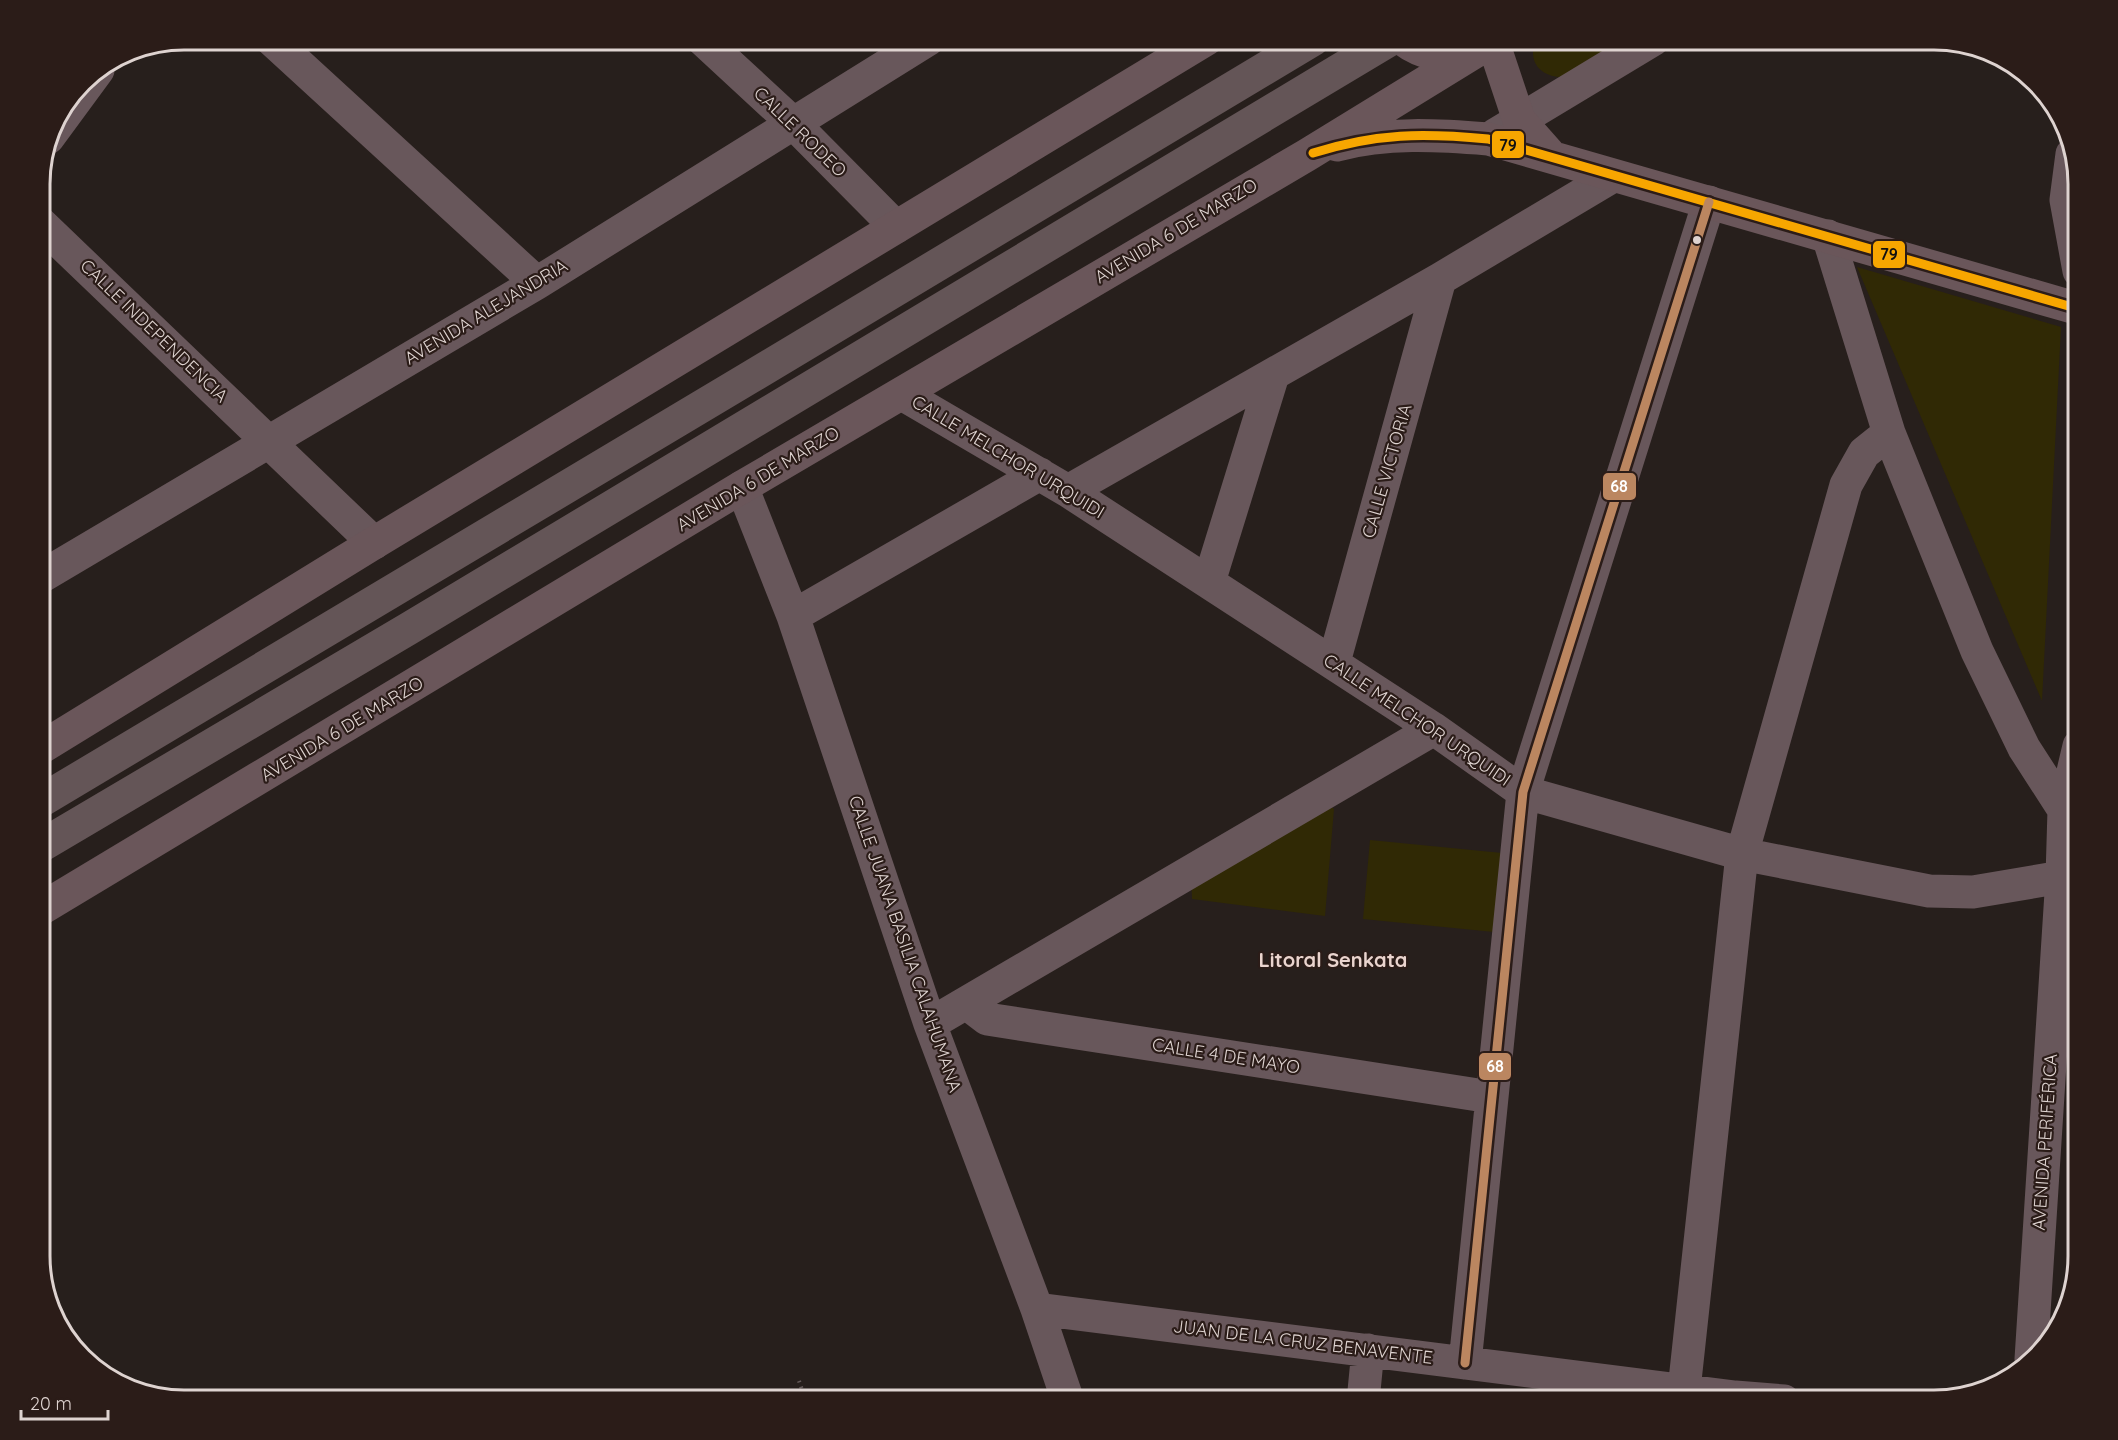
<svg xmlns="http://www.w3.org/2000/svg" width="2118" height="1440" font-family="Quicksand,sans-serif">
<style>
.green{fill:#302905}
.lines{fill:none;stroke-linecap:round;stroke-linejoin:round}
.path{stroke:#645959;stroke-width:4;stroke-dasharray:1.5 4.5;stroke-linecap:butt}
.minor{stroke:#68575b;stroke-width:33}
.major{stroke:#6a565a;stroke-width:33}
.highway{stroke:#645557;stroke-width:33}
.bus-1-casing{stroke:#2b1c18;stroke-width:14}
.bus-2-casing{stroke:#2b1c18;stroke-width:14}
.bus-1{stroke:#f7a600;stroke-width:9}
.bus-2{stroke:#bb8660;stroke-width:9}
.bus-dot{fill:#ded3d0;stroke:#2b1c18;stroke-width:2}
.labels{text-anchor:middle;stroke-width:4.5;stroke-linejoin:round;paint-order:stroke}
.street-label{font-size:18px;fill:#ded3d0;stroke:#2b1c18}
.neighbourhood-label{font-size:20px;font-weight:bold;fill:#ead4ce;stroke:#2b1c18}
.rim{fill:none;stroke:#ded3d0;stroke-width:3}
.line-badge{stroke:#2b1c18;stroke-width:2}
.badge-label{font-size:16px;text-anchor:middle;font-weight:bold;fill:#fff}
.pale-badge-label{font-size:16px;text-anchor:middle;font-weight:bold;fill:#111}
</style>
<rect width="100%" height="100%" fill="#271f1c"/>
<path class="green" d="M1537,39H1627L1560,77C1539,76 1526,59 1537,39Z
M1857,267L2061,327L2042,701Z
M1321,797L1334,809L1325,916L1192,899L1191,873Z
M1370,840L1502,853L1494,932L1363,919Z"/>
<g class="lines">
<path class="path" d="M799,1381L806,1401"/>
<path class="minor" d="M271,39L537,283
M702,39L793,123L896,227
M1495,135L1654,39
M48,138L98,70
M2072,154L2066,200L2079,271
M39,222L374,543
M1828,236L1889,433L1977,651L2024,748L2064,810
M902,394L1068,491L1434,729L1523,792L1742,854L1929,891L1973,892L2079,874
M742,487L793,616L930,1024L1037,1309L1068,1401
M1068,491L1440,279L1613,176
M39,578L537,283L929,39
M1209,582L1273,375
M793,616L1040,474
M1334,662L1440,279
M966,1003L987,1019L1491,1097
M930,1024L1434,729
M1037,1309L1735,1397L1784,1401
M2031,1359L2062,877L2064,810L2079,746
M1465,1363L1523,792L1709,202
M1684,1390L1742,854L1846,485L1864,453L1889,433
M1363,1401L1368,1350"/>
<path class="major" d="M1402,39C1423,55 1448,60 1473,52
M1499,39L1493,42L1519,120L1550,155
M1337,145C1387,132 1437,135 1488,139L2079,309
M39,749L374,543L1207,39
M39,910L742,487L1307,155L1478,50"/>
<path class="highway" d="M39,802C465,550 889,293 1314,39
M39,847L408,629L1391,39"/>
<defs>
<path id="bus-1" d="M1313,153C1377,133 1423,133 1488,139L2079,309"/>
<path id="bus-2" d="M1465,1363L1523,792L1709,202"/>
</defs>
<use href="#bus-1" class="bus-1-casing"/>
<use href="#bus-2" class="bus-2-casing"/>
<use href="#bus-1" class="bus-1"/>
<use href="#bus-2" class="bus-2"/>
</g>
<circle class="bus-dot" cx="1697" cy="240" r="5"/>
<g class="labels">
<g class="street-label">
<text transform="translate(800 132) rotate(44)" y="6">CALLE RODEO</text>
<text transform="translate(1176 231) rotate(-31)" y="6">AVENIDA 6 DE MARZO</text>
<text transform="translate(486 312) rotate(-31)" y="6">AVENIDA ALEJANDRIA</text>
<text transform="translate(154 331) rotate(44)" y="6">CALLE INDEPENDENCIA</text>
<text transform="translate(1008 457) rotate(31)" y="6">CALLE MELCHOR URQUIDI</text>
<text transform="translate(1387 471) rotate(-74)" y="6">CALLE VICTORIA</text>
<text transform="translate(758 479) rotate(-31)" y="6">AVENIDA 6 DE MARZO</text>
<text transform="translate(1417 720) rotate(34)" y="6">CALLE MELCHOR URQUIDI</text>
<text transform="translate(342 729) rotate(-31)" y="6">AVENIDA 6 DE MARZO</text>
<text transform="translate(905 944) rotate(71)" y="6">CALLE JUANA BASILIA CALAHUMANA</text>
<text transform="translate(1226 1056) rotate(9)" y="6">CALLE 4 DE MAYO</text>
<text transform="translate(2045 1142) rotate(-86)" y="6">AVENIDA PERIFÉRICA</text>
<text transform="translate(1303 1342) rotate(7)" y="6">JUAN DE LA CRUZ BENAVENTE</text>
</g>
<g class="neighbourhood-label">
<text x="1333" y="967">Litoral Senkata</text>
</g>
</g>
<path d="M0 0H2118V1440H0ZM184 50H1934A134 134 0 0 1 2068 184V1256A134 134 0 0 1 1934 1390H184A134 134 0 0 1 50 1256V184A134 134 0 0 1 184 50Z" fill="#2b1c18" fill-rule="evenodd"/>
<path class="rim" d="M184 50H1934A134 134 0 0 1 2068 184V1256A134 134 0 0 1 1934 1390H184A134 134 0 0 1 50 1256V184A134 134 0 0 1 184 50Z"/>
<g class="line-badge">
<rect x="1491" y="130" width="34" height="29" rx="6" fill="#f7a600"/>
<rect x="1872" y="240" width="34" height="29" rx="6" fill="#f7a600"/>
<rect x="1602" y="472" width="35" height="29" rx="6" fill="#bb8660"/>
<rect x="1478" y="1052" width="34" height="29" rx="6" fill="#bb8660"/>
</g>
<g class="badge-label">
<text x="1619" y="492">68</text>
<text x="1495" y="1072">68</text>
</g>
<g class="pale-badge-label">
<text x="1508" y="151">79</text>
<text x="1889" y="260">79</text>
</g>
<path d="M21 1410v9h87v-9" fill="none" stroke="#ded3d0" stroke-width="3"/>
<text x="30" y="1410" font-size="18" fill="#ded3d0" stroke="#2b1c18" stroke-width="4.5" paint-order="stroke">20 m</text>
</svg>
